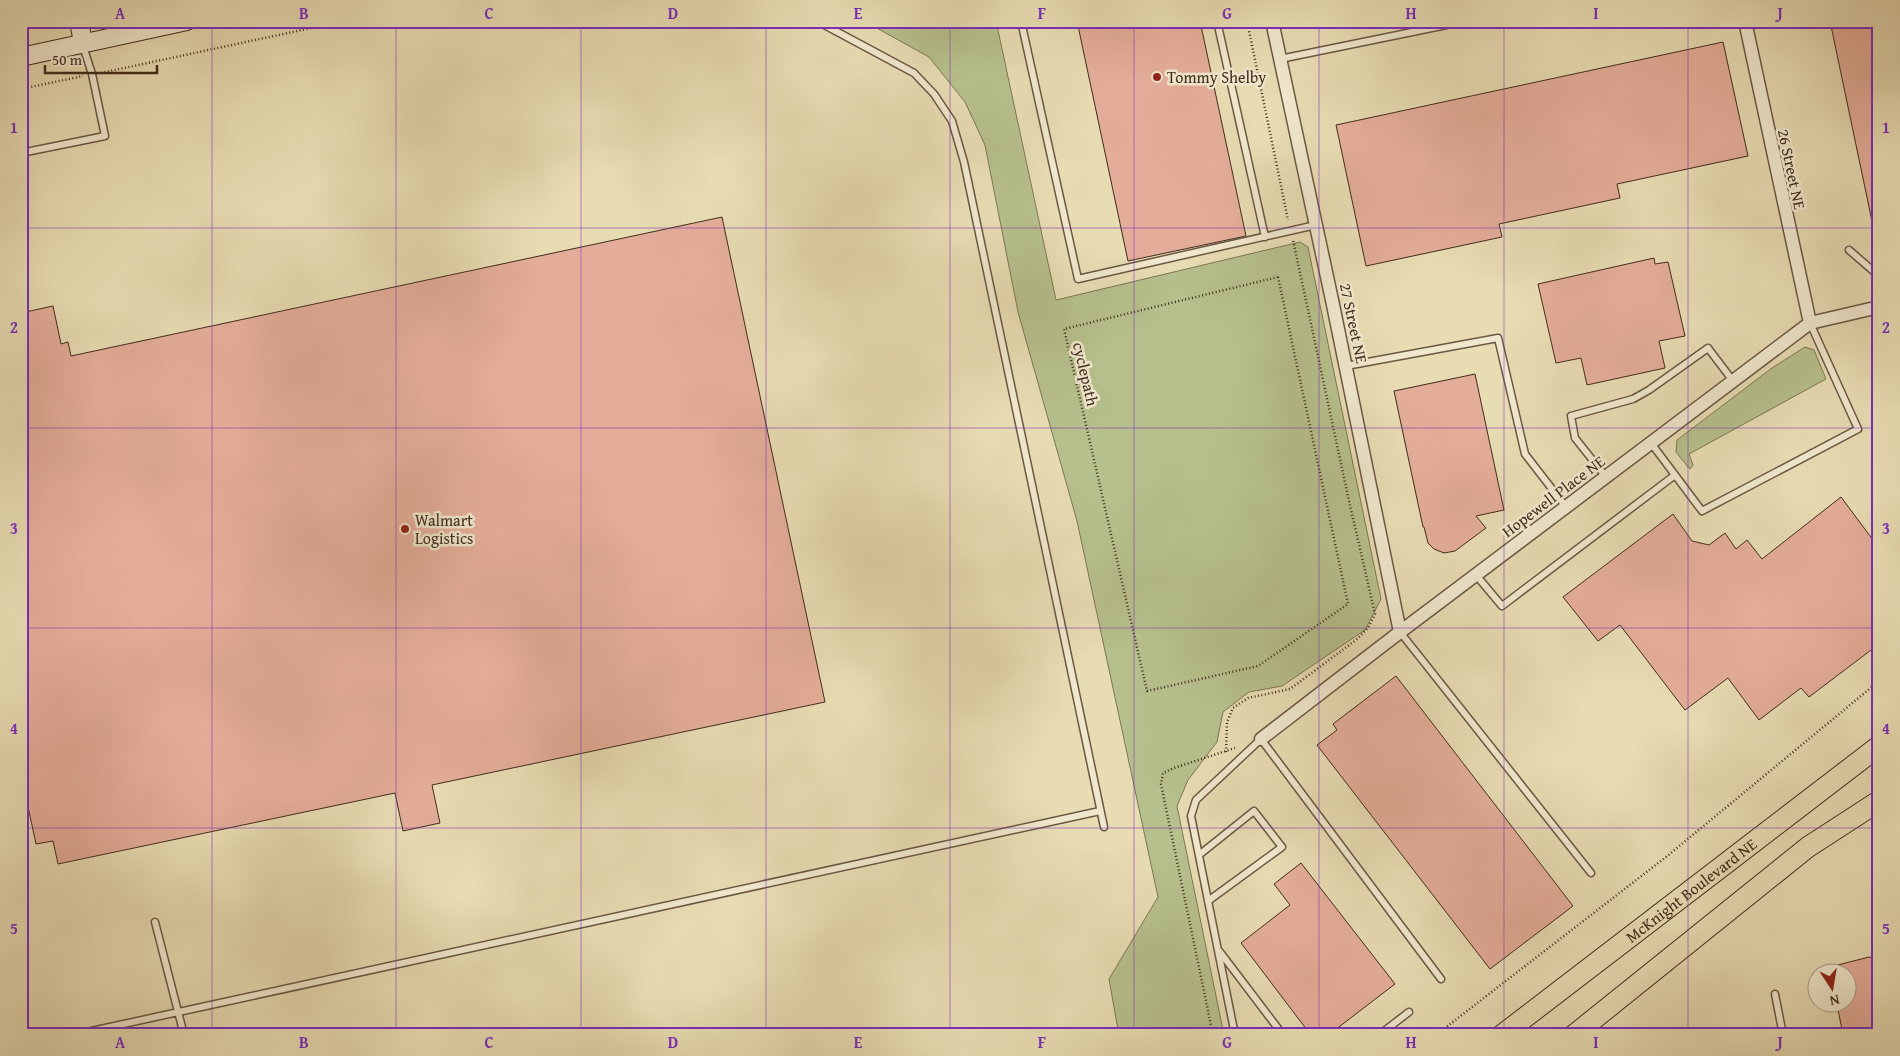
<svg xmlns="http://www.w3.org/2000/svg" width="1900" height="1056" font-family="'Gentium Book Plus',serif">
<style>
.green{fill:#b6c08c;stroke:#7c7655}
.building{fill:#e4ad99;stroke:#412b1e}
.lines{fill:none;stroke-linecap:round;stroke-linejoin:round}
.lane-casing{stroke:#6b5743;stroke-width:9}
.street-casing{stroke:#6b5743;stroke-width:15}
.secondary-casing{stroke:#412b1e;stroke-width:20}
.primary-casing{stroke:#412b1e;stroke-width:22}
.path{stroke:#412b1e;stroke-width:2.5;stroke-dasharray:1 2.5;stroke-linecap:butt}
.lane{stroke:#f0e8ce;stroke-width:6}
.street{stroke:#f0e8ce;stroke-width:12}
.secondary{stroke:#f0e8ce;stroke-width:18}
.primary{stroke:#e8dcb3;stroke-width:20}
.grid{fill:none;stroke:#7b2cbf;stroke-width:1;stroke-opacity:0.55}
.poi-dot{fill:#8f2418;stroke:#f0e8ce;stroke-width:2}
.labels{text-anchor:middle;stroke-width:5;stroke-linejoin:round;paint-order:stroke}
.poi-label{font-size:16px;fill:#412b1e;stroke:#f0e8ce;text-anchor:start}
.street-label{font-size:16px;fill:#412b1e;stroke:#f0e8ce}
.neatline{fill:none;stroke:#7b2cbf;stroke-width:2}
.grid-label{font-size:16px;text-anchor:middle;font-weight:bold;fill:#7b2cbf}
</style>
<rect width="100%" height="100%" fill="#e8dcb3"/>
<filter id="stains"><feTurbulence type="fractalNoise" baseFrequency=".004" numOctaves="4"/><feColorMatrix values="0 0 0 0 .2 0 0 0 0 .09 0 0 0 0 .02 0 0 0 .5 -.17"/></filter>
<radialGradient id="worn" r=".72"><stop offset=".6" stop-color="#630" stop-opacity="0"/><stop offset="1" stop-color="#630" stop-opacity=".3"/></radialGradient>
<path class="green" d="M864,21H996L1056,300L1300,242L1308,247L1381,599L1365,630L1282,686L1249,692L1223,712L1217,742L1188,780L1177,806L1224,1035H1119L1109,979L1158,897L1077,521L1018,312L985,145L965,102L929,57Z
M1805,347L1814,350L1826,379L1689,454L1693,465L1690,469L1688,467L1676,452L1677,440L1772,368Z"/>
<path class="building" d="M1077,21H1200L1246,236L1128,261Z
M1830,21H1879V226H1873Z
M1723,42L1748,156L1617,184L1620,198L1499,224L1502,237L1366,266L1336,125Z
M722,217L825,702L432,785L440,823L403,831L395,793L58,864L53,841L36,844L21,774V313L53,306L61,344L68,342L71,356Z
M1654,258L1655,264L1668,262L1685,336L1659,341L1665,368L1587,385L1581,358L1556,363L1538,284Z
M1475,374L1504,510L1476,516L1486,528L1455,551L1444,553L1434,549L1428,543L1424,527H1423L1394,391Z
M1841,497L1879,548V644L1809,697L1801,688L1759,720L1728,678L1685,710L1620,625L1598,641L1563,597L1673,514L1692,541L1709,545L1725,533L1736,549L1747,540L1762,559Z
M1396,676L1573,906L1490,969L1317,745L1337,730L1333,724Z
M1301,863L1395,984L1331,1033L1307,1030L1241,943L1290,905L1274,884Z
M1869,957L1879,959V1035H1843L1837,1004H1848V974H1823L1822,969Z"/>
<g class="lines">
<defs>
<path id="lane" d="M817,21L914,73L934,94L952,121L964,162L1104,827
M1021,21L1078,279L1316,225
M1217,21L1265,237
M1280,59L1466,21
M21,153L105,136L92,74L83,46
M1849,250L1879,276
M1346,366L1498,338L1525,454L1566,507
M1651,443L1702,511L1858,429L1810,323
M1606,477L1575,438L1571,416L1633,399L1649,390L1708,348L1733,381
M1476,575L1502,606L1675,475
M1400,632L1591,873
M1199,855L1254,811L1282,847L1208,901
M155,922L184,1035
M1220,952L1283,1035
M1775,994L1783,1035
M73,1035L1100,811
M1235,1035L1191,816L1196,800L1261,739L1441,979
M1379,1035L1409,1012"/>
<path id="street" d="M1272,21L1332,300L1400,632
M1745,21L1810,323
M1261,739L1400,632L1810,323L1879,307"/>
<path id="secondary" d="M79,21L83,43
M21,57L187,21"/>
<g id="primary">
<path id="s1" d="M1502,1035L1879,746"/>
<path d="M1574,1035L1808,847L1879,801"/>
</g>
</defs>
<use href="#lane" class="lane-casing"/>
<use href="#street" class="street-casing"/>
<use href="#secondary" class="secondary-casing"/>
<use href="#primary" class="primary-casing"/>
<path class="path" d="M1247,21L1288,220
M101,73L344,21
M21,89L83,76
M1278,277L1348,604L1258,666L1147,691L1064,329Z
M1226,752L1227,722L1233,708L1248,698L1290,689L1356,640L1368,628L1375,614L1349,501L1293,240
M1213,1035L1161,784L1163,773L1174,768L1235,748
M1436,1035L1666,857L1879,681"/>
<use href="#lane" class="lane"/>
<use href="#street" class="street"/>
<use href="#secondary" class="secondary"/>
<use href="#primary" class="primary"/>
</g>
<path class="grid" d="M212,21V1035M396,21V1035M581,21V1035M766,21V1035M950,21V1035M1134,21V1035M1319,21V1035M1504,21V1035M1688,21V1035M21,228H1879M21,428H1879M21,628H1879M21,828H1879"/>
<g class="poi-dot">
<circle cx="1157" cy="77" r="5"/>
<circle cx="405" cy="529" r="5"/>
</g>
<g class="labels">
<g class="poi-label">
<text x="1167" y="83">Tommy Shelby</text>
<text x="415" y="526">Walmart<tspan x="415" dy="18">Logistics</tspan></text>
</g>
<g class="street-label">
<text transform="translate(1792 169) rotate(78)" y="6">26 Street NE</text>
<text transform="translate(1354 323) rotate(78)" y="6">27 Street NE</text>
<text transform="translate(1086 374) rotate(77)" y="6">cyclepath</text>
<text transform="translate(1553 496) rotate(-37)" y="6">Hopewell Place NE</text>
<text dy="6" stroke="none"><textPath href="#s1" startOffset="238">McKnight Boulevard NE</textPath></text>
</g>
</g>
<rect width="1900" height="1056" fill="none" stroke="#e8dcb3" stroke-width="55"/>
<g transform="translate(1832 988) rotate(168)"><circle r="24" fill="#f0e8ce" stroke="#aa9c88"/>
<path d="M0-4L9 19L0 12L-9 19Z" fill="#8f2418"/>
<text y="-8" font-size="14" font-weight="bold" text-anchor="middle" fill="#412b1e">N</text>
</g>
<path d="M45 65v8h112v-8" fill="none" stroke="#412b1e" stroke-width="2.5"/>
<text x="52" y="65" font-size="15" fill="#412b1e" stroke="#f0e8ce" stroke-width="4" paint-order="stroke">50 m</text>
<rect x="28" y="28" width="1844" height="1000" class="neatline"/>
<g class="grid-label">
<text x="120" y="19">A</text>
<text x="304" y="19">B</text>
<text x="489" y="19">C</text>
<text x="673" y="19">D</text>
<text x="858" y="19">E</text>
<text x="1042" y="19">F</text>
<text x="1227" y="19">G</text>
<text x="1411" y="19">H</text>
<text x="1596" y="19">I</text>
<text x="1780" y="19">J</text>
<text x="14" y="133">1</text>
<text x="1886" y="133">1</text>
<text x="14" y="333">2</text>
<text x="1886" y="333">2</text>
<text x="14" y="534">3</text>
<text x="1886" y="534">3</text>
<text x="14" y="734">4</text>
<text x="1886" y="734">4</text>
<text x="14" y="934">5</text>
<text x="1886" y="934">5</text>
<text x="120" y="1048">A</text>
<text x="304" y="1048">B</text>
<text x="489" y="1048">C</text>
<text x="673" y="1048">D</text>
<text x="858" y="1048">E</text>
<text x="1042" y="1048">F</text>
<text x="1227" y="1048">G</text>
<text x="1411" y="1048">H</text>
<text x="1596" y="1048">I</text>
<text x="1780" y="1048">J</text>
</g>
<rect width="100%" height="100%" filter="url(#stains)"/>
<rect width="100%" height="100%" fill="url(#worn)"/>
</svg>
